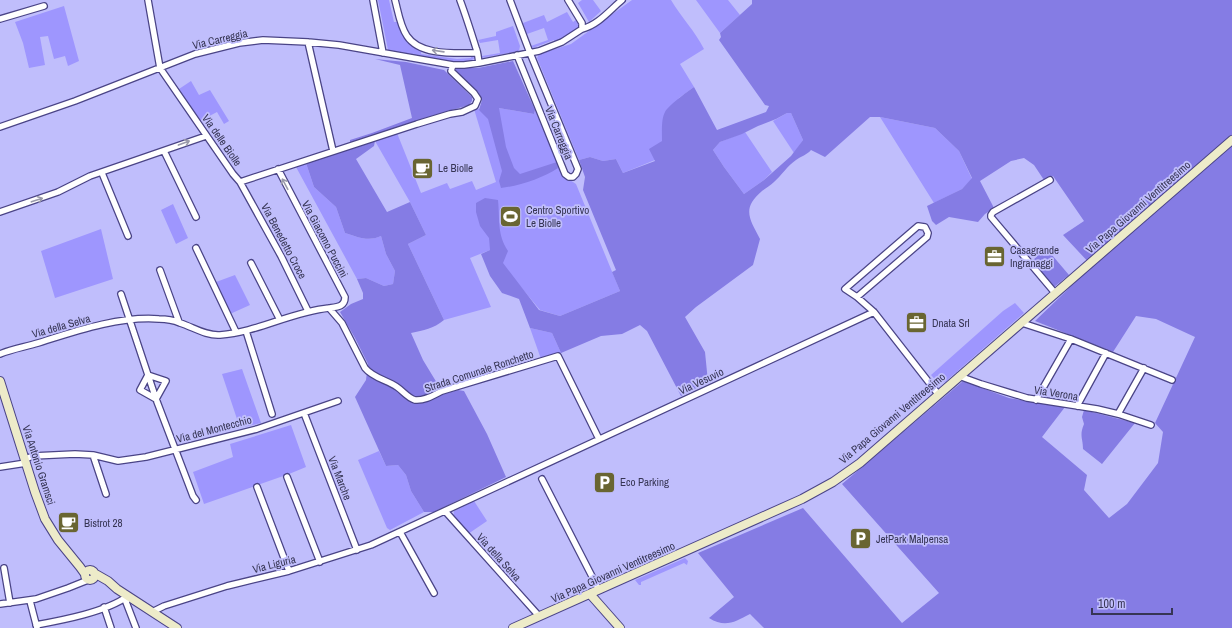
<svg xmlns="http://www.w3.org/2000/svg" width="1232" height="628" font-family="'Archivo Narrow',sans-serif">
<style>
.green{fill:#9e96fe}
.forest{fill:#857ce4;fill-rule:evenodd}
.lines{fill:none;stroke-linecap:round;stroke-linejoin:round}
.street-casing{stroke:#4a4486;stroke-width:8}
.secondary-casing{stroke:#4a4486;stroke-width:10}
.street{stroke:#fff;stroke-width:5.5}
.secondary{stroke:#edebc9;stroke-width:8}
.oneway{stroke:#9a9aaa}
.labels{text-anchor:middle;stroke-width:3.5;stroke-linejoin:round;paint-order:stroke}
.street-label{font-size:11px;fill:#363554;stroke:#c0befc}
.poi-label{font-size:11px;fill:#363554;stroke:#c0befc;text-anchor:start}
</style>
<rect width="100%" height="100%" fill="#c0befc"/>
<path class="green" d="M378,0H389L394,22H398C403,39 406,42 422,50L421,54L457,59L471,58V54H473L474,59C457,67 408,54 388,50Z
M582,0H593L601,11L589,22L578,3Z
M632,0H671C681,17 695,31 704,49L680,64L694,87L679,98L662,129V141L655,160L623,173L616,159L603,161L590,157L579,160L537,58L539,54L571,44Z
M696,0H728L740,15L720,33Z
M64,6L79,61L68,66L65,56L54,59L48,36L40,37L45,65L29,68L23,43L15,22Z
M567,12L573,22L576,20L579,25V29L555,42L554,40L533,48L531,46L548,40L544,28L527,34L523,23L544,15L547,22Z
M513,26L520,46L519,51L481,58L479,53H481L482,56L500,53L498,40L480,43L478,40L496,36V32Z
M191,81L199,95L210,90L229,121L224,124L217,112L200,121L179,89Z
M499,108L534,114L535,110L557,162C559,174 567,178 576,184L620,291L560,316L540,310L490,250L470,258L491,307L444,320L408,244L426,235L410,202L375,141L397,133L421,193L447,183L450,189L472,181L476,190L496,182L474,109Z
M787,113H791L803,140L794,153L773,121Z
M880,117L935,128L959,151L972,179L962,189L934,203Z
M745,132L772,172L764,180L744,194L724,167L713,150L720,142Z
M306,163L314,187L336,207L345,233C358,237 368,242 381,236L386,254L395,271L393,284L384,286L366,278L357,279L296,167Z
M173,204L188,238L176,244L161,210Z
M101,229L113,279L55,298L41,251Z
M235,275L250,305L230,314L216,282Z
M1015,303L1024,313L945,382L938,383L931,375L1003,311Z
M530,328L552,333L561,353L541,359Z
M242,369L261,423L240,428L222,374Z
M291,425L306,467L289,474L204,504L193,472L233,457L230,444Z
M379,451L386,466L398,465L406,475L411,491L424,512L390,530L387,528L358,460Z
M474,501L487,521L468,534C463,528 452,520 454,511Z
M685,558L688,561L687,565L684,563L641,582V585H639L635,580Z"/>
<path class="forest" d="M752,0H1232V628H764L750,614C735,622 725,628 709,618L734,597L698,553L803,508L902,623L939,593L842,484L963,381L1009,398L1065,407L1042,437L1087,475L1084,490L1109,518L1127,504L1158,463L1163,432L1155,423L1195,337L1156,319L1136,316L1113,352L1035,321L1092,266L1063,235L1084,221L1053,176L1044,180L1034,165L1024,158L1011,161L980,181L994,208L985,214L978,222L949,217L936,225L932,221L927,206L962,189L972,178L959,151L935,128L880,117H870L825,157L811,150C807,155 801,156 796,160C787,166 782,175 774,182C771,185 766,188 762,191C741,209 750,219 760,239L753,265L696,307L685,317L705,352L708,382L681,396L647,331L640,325L622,334L601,336L561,353L552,333L530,328L519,299L502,293L490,276L481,254L490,250L489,238L480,226L476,212V203L485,198L498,200C500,220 497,234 508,251L503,263L539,310L560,316L620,291L612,272L616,270L583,190L585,177L579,160L590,157L603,161L616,159L623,173L655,161L649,149L662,141C662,133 661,119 665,112C669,105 687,92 694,87L717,130L766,112L769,106L765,105L719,40L721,37L720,33L752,4ZM787,113H791L803,140L791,156L764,180L744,194L724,167L713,150L720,142L742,134L758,126L776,119Z
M375,59L406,62L444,70L472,97V101L469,105L425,118L372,137L350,143V140L372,133L412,118L400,65Z
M513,61L535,110L534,114L499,108L506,147L514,168L520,174L557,162L558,168C543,178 519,186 501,188L499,181L502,171L488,119L479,110L482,100L478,92L456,72V68H478Z
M375,141L374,146L356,159L387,212L410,202L426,235L408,244L444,320C433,329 424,330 411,333L423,360L440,388L447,393L458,390L464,391L487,434L506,477L434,512H424L411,491L406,475L398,465L386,466L355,397L366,380L368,364L355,338L340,312L351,304L363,299V293L357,279L366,278L384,286L393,284L395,271L386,254L381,236C368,242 358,237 345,233L336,207L314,187L306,163Z
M1046,248L1069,275L1054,287L1032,261Z
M1084,410L1135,423L1102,464L1083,449C1083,438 1079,436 1084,424L1082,417Z"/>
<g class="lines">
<defs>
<path id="street" d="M148,0L160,68L233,174L240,182L417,124L450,114L462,112L475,106L478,99L474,93L451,71L453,65
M373,0L383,53
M395,0C398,11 400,26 407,36C420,56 455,53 477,53
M460,0C466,16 471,32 476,48C478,52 478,58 479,63
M510,0L530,53L578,169L576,174L573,177H569L565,174L517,55
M0,19L44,6
M582,29C598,25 610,10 622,0
M308,42L333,151
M0,127L75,101L195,54L239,43L263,40L308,42L339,45L430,61L453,65H464L479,63L539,51L562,42L582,29V23L568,0
M164,151L196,217
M278,169L345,297C345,307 337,307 329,308
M102,173L128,236
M1050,180L993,212L991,215V217L1055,293
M240,182L281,256L308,311
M0,212L58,192L90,176L206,136
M196,248L236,332
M251,263L280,320
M160,270L179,322
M121,294L156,399L193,496L196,500
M857,297L927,237L928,233L925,227L918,226L845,289L857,297L874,312L938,394
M1022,323L1071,339L1172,380
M246,331L272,414
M0,354C12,349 25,347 38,343C76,331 119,316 159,319C166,319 173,320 180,323C193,327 206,336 220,335C258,332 291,312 329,308L342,323L365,368C373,378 387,380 397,387C403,391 408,398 415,400C425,401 434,395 442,391L558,356L599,439
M148,375L166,381L156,399L140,390Z
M959,376L981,384L1027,398L1097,409L1118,414L1151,425
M1036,400L1071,339
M1077,406L1106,353
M304,413L357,550
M1118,414L1144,368
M93,455L106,494
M25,459L33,456L75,454L93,455L118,461L146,457L257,429L338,401
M0,467L26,463
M287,477L320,562
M542,479L599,590
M257,487L289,571
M445,511L539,616
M400,532L434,593
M4,568L10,603
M128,596L126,602L136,628
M30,601L37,628
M0,604L36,599L68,588L88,580
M104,607L111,628
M152,612L164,606L227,586L289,571L371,545L874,312
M36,625C63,620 106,612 128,596"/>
<path id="secondary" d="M0,381L35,492L45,519L58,540L80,567L85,574
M85 575a5 5 0 1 1 10 0a5 5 0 1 1-10 0Z
M94,573L108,581L117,589L177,628
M590,594L620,628
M513,628L802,499L833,482L860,463L1232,140"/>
</defs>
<use href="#street" class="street-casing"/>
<use href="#secondary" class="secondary-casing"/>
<use href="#street" class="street"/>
<use href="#secondary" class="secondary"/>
</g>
<defs><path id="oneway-shaft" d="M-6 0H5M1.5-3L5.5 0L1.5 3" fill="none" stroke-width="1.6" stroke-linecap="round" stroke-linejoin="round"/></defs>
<g class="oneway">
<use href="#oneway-shaft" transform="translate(438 51) rotate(-172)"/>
<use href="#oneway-shaft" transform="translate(184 143) rotate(-20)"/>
<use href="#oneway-shaft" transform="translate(285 184) rotate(-118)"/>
<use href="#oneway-shaft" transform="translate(37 200) rotate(-18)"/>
</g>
<defs>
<symbol id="cafe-square" viewBox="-11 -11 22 22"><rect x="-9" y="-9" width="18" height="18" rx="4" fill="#696532" stroke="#c0befc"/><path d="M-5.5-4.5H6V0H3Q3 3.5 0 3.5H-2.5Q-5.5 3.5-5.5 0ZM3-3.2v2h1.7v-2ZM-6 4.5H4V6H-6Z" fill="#fff"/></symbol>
<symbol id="stadium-square" viewBox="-11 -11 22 22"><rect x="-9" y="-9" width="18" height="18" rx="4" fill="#696532" stroke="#c0befc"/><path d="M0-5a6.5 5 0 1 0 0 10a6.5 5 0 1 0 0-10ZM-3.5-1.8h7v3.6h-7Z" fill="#fff"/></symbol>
<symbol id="office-square" viewBox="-11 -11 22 22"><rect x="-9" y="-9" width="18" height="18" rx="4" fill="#696532" stroke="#c0befc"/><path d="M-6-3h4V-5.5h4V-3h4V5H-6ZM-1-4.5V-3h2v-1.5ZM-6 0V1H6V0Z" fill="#fff"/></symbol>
<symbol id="parking-square" viewBox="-11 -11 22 22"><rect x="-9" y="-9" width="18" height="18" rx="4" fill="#696532" stroke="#c0befc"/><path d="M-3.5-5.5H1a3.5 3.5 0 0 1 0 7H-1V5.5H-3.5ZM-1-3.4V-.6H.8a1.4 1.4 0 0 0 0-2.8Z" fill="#fff"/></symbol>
</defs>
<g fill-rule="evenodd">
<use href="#cafe-square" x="410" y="156" width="25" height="25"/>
<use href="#stadium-square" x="498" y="204" width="25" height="25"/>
<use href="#office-square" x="982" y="244" width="25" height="25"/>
<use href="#office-square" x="904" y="310" width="25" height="25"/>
<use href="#parking-square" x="592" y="470" width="25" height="25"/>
<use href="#cafe-square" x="56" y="510" width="25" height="25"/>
<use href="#parking-square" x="848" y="526" width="25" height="25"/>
</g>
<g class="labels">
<g class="street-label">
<text transform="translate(220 39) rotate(-13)" y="4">Via Carreggia</text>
<text transform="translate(559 133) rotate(68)" y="4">Via Carreggia</text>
<text transform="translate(222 140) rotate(55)" y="4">Via delle Biolle</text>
<text transform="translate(1138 207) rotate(-41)" y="4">Via Papa Giovanni Ventitreesimo</text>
<text transform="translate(325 239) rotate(62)" y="4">Via Giacomo Puccini</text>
<text transform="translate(284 241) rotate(62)" y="4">Via Benedetto Croce</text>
<text transform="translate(61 326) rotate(-16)" y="4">Via della Selva</text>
<text transform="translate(479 371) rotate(-18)" y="4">Strada Comunale Ronchetto</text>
<text transform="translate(701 381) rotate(-25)" y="4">Via Vesuvio</text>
<text transform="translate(1056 393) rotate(9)" y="4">Via Verona</text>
<text transform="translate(892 418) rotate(-40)" y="4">Via Papa Giovanni Ventitreesimo</text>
<text transform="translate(214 429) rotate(-15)" y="4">Via del Montecchio</text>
<text transform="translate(39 465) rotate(72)" y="4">Via Antonio Gramsci</text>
<text transform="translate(340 478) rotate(69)" y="4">Via Marche</text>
<text transform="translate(499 557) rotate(48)" y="4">Via della Selva</text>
<text transform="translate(274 564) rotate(-14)" y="4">Via Liguria</text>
<text transform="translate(613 572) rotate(-24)" y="4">Via Papa Giovanni Ventitreesimo</text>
</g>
<g class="poi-label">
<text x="438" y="172">Le Biolle</text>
<text x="526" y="214">Centro Sportivo<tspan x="526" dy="13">Le Biolle</tspan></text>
<text x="1010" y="254">Casagrande<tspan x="1010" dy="13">Ingranaggi</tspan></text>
<text x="932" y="327">Dnata Srl</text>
<text x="620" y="486">Eco Parking</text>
<text x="84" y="527">Bistrot 28</text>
<text x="876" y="543">JetPark Malpensa</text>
</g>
</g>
<path d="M1092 608v6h80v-6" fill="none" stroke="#363554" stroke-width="2"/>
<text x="1098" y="608" font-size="12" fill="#363554" stroke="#c0befc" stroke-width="3" paint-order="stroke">100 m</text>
</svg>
